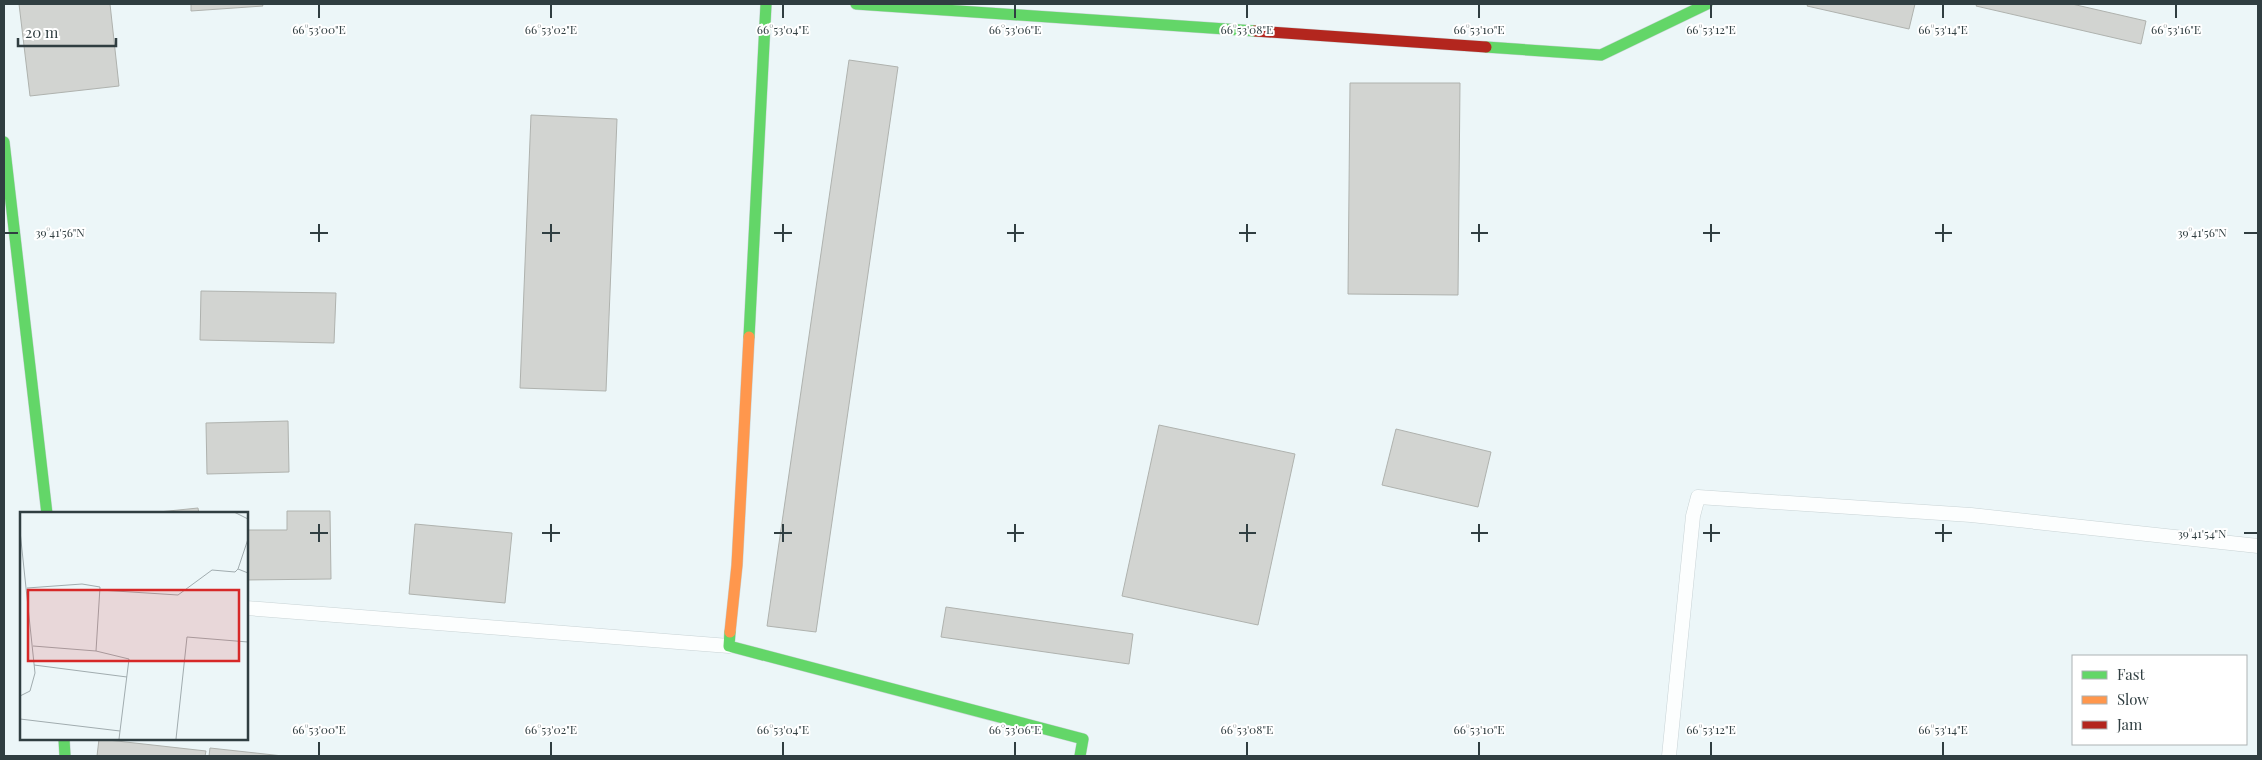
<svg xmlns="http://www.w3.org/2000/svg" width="2262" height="760" font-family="'Playfair Display',serif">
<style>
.building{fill:#d2d4d1;stroke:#afb2ae}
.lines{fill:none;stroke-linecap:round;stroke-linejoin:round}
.lane-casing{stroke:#c8d3d5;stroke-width:15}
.fast-casing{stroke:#c8d3d5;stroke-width:12}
.slow-casing{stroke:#c8d3d5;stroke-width:12}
.jam-casing{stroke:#c8d3d5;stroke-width:12}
.lane{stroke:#fcfefe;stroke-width:14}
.fast{stroke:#63d668;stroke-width:11}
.slow{stroke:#ff974d;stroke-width:11}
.jam{stroke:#b3261e;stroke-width:11}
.ticks{fill:none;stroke:#303e41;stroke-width:2}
.inset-road{fill:none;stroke:#a1acaf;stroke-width:1}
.view{fill:#d62828;fill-opacity:0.15;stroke:#d62828;stroke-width:2.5}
.inset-edge{fill:none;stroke:#303e41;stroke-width:2.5}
.ticks-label{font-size:12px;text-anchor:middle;fill:#303e41;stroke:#fff;stroke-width:4;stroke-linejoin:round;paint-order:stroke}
</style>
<rect width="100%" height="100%" fill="#ecf6f8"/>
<path class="building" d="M19,4H110L119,86L30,96Z
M191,4H262L263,6L191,11Z
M1808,4H1915L1909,29L1807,6Z
M1977,4H2072L2146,21L2141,44L1976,6Z
M849,60L898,67L816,632L767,626Z
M1350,83H1460L1458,295L1348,294Z
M531,115L617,119L606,391L520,388Z
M201,291L336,293L334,343L200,340Z
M288,421L289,472L207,474L206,423Z
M1159,425L1295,454L1258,625L1122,596Z
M1396,429L1491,452L1478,507L1382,485Z
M198,508L199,514H139Z
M287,511H330L331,579L246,580V530H287Z
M415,524L512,533L505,603L409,594Z
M946,607L1133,634L1129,664L941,637Z
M99,739L206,751L205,756H97Z
M210,748L283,756H209Z"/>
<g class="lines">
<defs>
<path id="lane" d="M246,608L729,646
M1669,756L1693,516L1698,497L1971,515L2258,546"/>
<path id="fast" d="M856,4L1255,31
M1486,47L1601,55L1707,4
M4,142L47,514
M749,337L766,4
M730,632L729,646L1083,739L1080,756
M64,739L65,756"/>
<path id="slow" d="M730,632L737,565L749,337"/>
<path id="jam" d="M1255,31L1486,47"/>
</defs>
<use href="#lane" class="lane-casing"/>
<use href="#fast" class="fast-casing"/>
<use href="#slow" class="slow-casing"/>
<use href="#jam" class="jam-casing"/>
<use href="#lane" class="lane"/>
<use href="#fast" class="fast"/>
<use href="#slow" class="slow"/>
<use href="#jam" class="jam"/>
</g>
<path class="ticks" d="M319,5V18M551,5V18M783,5V18M1015,5V18M1247,5V18M1479,5V18M1711,5V18M1943,5V18M2176,5V18M319,224V242M551,224V242M783,224V242M1015,224V242M1247,224V242M1479,224V242M1711,224V242M1943,224V242M5,233H18M310,233H328M542,233H560M774,233H792M1007,233H1024M1239,233H1256M1471,233H1488M1703,233H1720M1935,233H1952M2244,233H2257M319,524V542M551,524V542M783,524V542M1015,524V542M1247,524V542M1479,524V542M1711,524V542M1943,524V542M310,533H328M542,533H560M774,533H792M1007,533H1024M1239,533H1256M1471,533H1488M1703,533H1720M1935,533H1952M2244,533H2257M319,742V755M551,742V755M783,742V755M1015,742V755M1247,742V755M1479,742V755M1711,742V755M1943,742V755"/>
<g transform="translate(20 512)">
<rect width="228" height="228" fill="#ecf6f8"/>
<path class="inset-road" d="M214,0L228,7M0,19L15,161L10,179L0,184M218,57L228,27M7,76L62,72L80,75L76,139L109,147L99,227M80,78L158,83L192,58L215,60L218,57L228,61M13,134L76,139M14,153L107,165M0,207L100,219M156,227L167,125L228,130"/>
<path class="view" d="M8,78H219V149H8Z"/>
<rect width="228" height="228" class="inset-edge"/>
</g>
<g class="ticks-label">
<text x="319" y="34">66°53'00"E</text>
<text x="551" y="34">66°53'02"E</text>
<text x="783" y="34">66°53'04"E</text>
<text x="1015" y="34">66°53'06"E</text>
<text x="1247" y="34">66°53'08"E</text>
<text x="1479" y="34">66°53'10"E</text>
<text x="1711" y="34">66°53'12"E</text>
<text x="1943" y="34">66°53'14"E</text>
<text x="2176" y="34">66°53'16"E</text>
<text x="60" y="237">39°41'56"N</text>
<text x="2202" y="237">39°41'56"N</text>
<text x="2202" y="538">39°41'54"N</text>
<text x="319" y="734">66°53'00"E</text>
<text x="551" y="734">66°53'02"E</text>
<text x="783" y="734">66°53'04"E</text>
<text x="1015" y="734">66°53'06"E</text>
<text x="1247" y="734">66°53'08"E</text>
<text x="1479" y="734">66°53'10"E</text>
<text x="1711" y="734">66°53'12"E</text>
<text x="1943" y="734">66°53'14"E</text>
</g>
<rect width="2262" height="760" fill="none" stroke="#303e41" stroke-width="10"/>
<rect x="2072" y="655" width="175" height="90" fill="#ffffff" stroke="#acb2b3"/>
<rect x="2082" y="671" width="25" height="8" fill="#63d668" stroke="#acb2b3"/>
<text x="2117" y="680" font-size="15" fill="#303e41">Fast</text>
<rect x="2082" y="696" width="25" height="8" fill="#ff974d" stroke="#acb2b3"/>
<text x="2117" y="705" font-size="15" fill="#303e41">Slow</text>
<rect x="2082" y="721" width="25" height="8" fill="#b3261e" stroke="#acb2b3"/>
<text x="2117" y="730" font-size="15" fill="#303e41">Jam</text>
<path d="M18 38v8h98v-8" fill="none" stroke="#303e41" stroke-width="2.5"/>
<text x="25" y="38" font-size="15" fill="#303e41" stroke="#ffffff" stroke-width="4" paint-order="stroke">20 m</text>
</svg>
